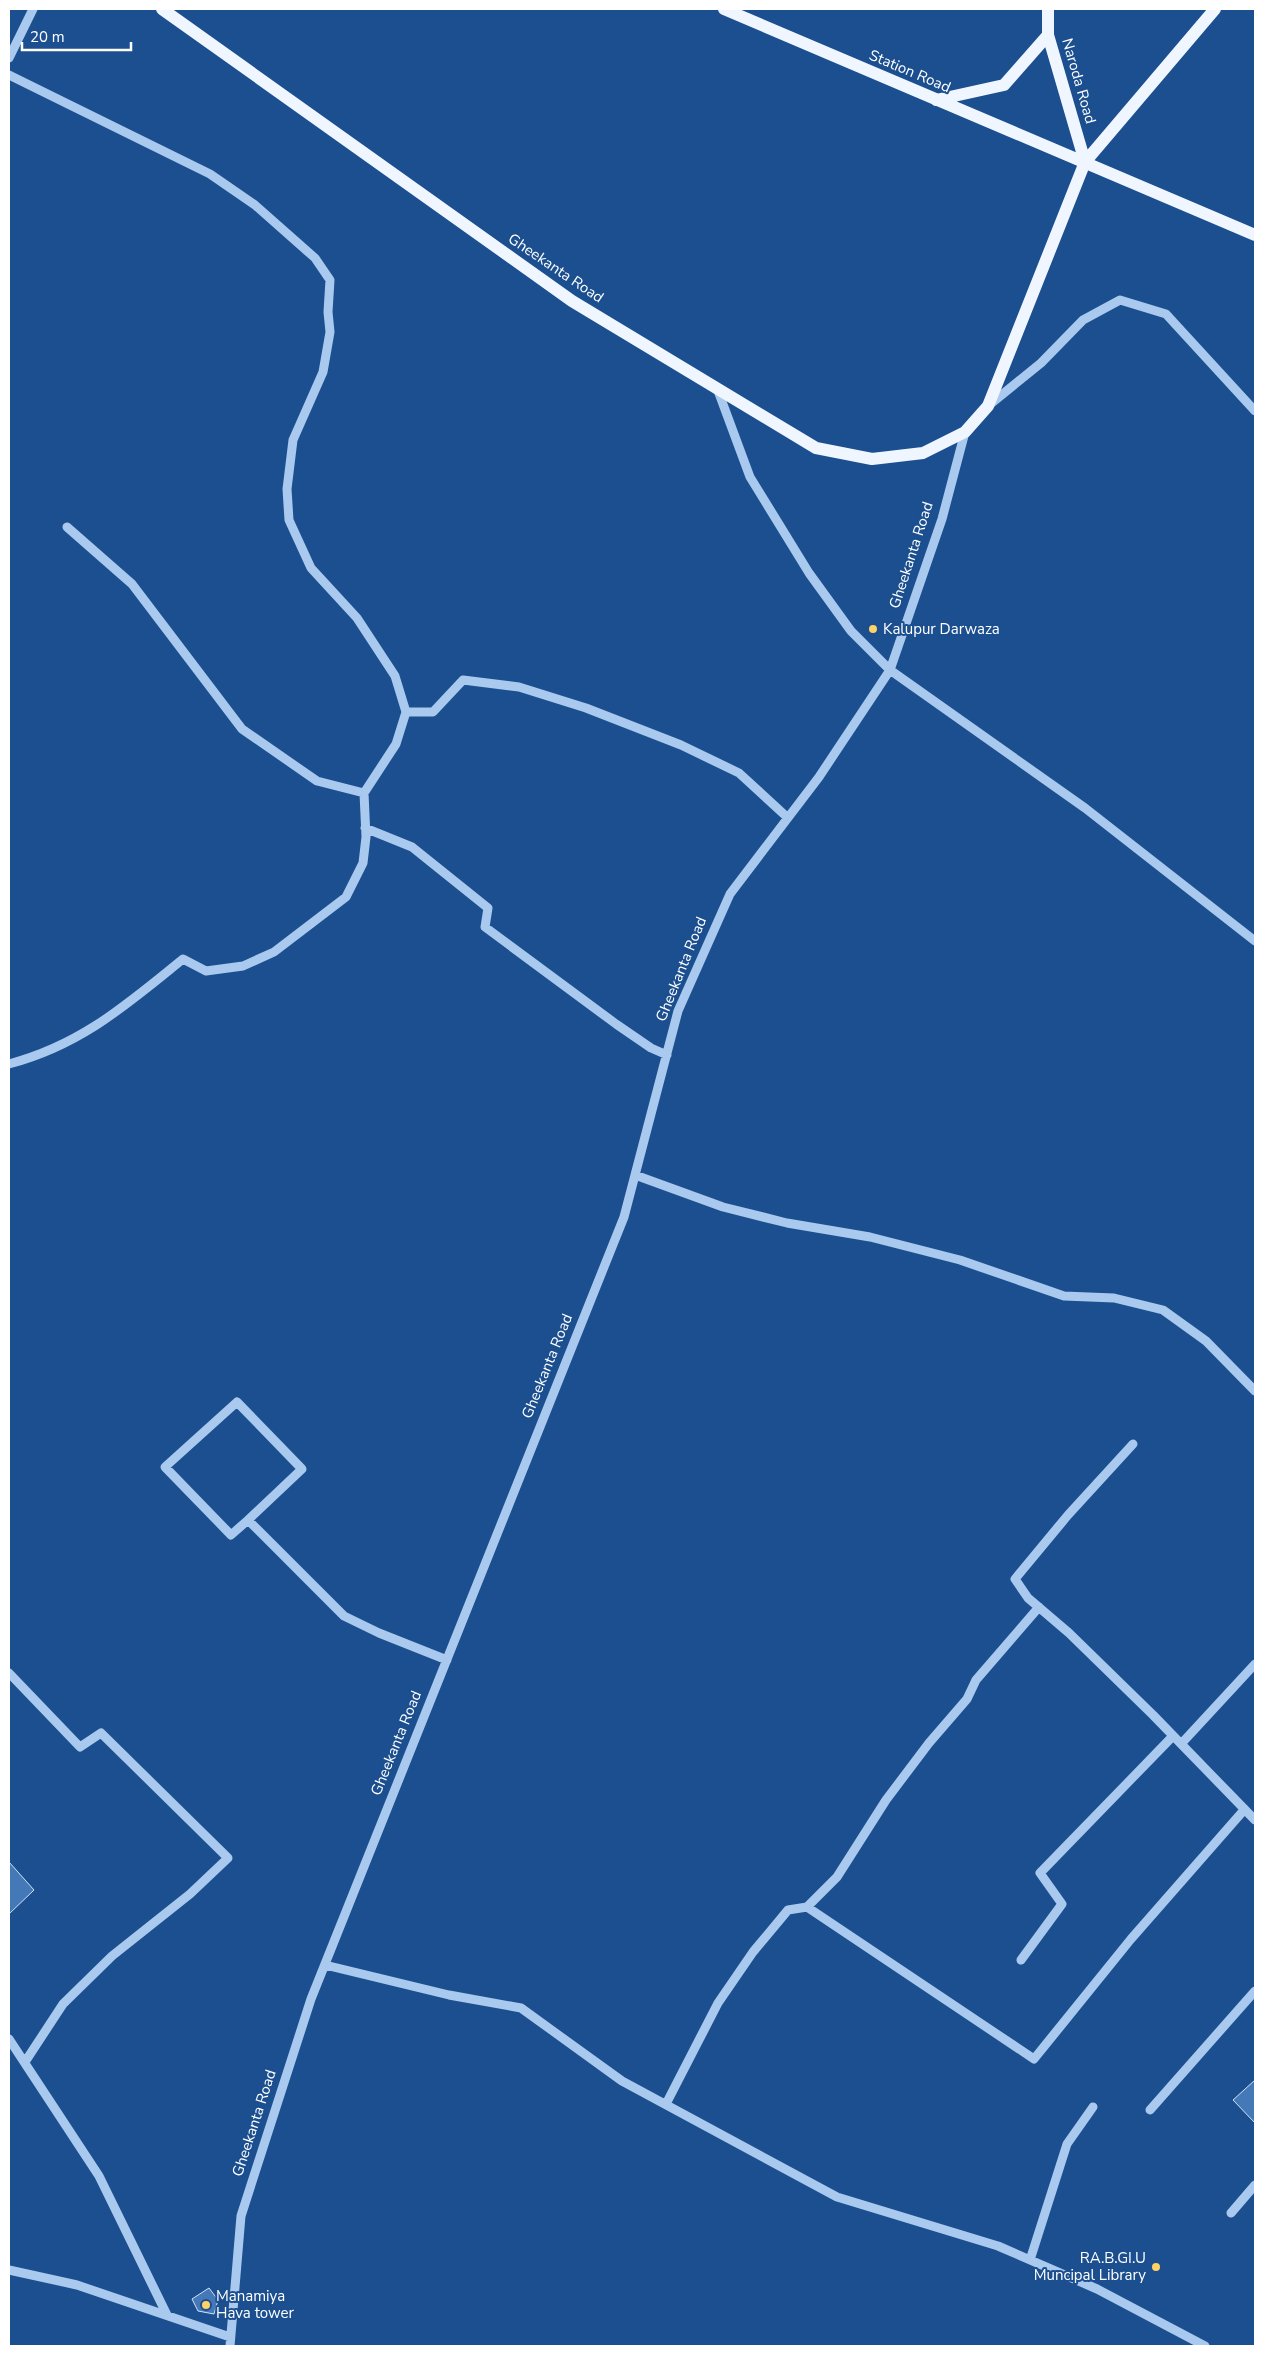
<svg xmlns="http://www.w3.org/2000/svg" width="1264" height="2355" font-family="'Nunito Sans',sans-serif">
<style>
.building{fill:#4478b7;stroke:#cfe3fa}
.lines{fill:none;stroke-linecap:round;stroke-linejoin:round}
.minor{stroke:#a9c9ee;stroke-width:9}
.major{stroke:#f0f6ff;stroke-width:12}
.poi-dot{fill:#ffd166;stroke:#1b4f8f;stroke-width:2}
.labels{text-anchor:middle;stroke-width:4;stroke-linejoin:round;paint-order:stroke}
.street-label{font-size:15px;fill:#fff;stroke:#1b4f8f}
.poi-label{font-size:15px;fill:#fff;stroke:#1b4f8f;text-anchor:start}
</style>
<rect width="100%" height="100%" fill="#1b4f8f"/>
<path class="building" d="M9,1862L34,1890L9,1914Z
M1255,2080V2123L1233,2100Z
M209,2288L218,2300L214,2314L198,2311L192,2299Z"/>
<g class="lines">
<path class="minor" d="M9,58L33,9
M9,75L210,174L255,205L315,258L330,280L328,312L330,332L323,372L293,440L287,489L289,520L311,568L357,618L395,676L406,712L396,744L364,793L366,837L363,863L346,897L274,952L243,966L206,971L183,959C126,1005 81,1045 9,1064
M717,388L750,477L809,573L851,631L890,670L1085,808L1255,941
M988,406L1041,363L1083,320L1120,300L1166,314L1255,411
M67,527L132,584L242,729L317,781L364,793
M406,712H433L463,680L519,687L586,708L681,745L739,773L788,818
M365,828L412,847L488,908L485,927L616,1024L651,1048L667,1055
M635,1175L723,1207L787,1223L870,1237L960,1260L1064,1296L1114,1298L1163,1310L1206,1341L1255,1391
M1133,1444L1068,1515L1015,1579L1028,1598L1069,1633L1153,1715L1255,1820
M248,1520L302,1469L237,1402L165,1467L231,1535L248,1520L344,1616L379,1633L447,1660
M9,1673L80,1747L101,1733L228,1858L190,1894L112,1956L63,2004L25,2062
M1181,1744L1255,1664
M807,1907L1034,2059L1131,1939L1244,1810
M1021,1960L1062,1904L1040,1873L1173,1736
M325,1965L449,1995L521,2008L622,2081L837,2197L998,2246L1097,2289L1205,2346
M9,2039L99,2176L167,2315
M666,2104L718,2003L753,1952L788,1910L807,1907L837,1877L886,1800L929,1743L967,1699L976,1680L1039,1607
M1150,2110L1255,1991
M1231,2213L1255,2185
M1030,2260L1067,2144L1093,2107
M9,2270L77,2285L230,2337
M230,2346L241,2216L311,1999L624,1217L678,1011L730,894L819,777L890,670L942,519L965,432"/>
<path class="major" d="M162,9L572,301L816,448L872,459L923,453L965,432L988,406L1085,162L1215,9
M724,9L1255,235
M1048,9V35L1085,162
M936,100L1004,85L1048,35"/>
</g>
<g class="poi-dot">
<circle cx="873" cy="629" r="5"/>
<circle cx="1156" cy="2267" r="5"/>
<circle cx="206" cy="2305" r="5"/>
</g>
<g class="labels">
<g class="street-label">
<text transform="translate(910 71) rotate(23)" y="5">Station Road</text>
<text transform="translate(1079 81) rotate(74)" y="5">Naroda Road</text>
<text transform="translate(556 268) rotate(34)" y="5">Gheekanta Road</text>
<text transform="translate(911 555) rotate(-72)" y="5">Gheekanta Road</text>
<text transform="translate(681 969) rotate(-68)" y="5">Gheekanta Road</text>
<text transform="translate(547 1366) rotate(-68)" y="5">Gheekanta Road</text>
<text transform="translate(396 1743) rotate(-68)" y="5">Gheekanta Road</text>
<text transform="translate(254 2123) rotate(-72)" y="5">Gheekanta Road</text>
</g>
<g class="poi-label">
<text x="883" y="634">Kalupur Darwaza</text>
<text x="1146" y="2263" text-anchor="end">RA.B.GI.U<tspan x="1146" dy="17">Muncipal Library</tspan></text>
<text x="216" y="2301">Manamiya<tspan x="216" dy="17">Hava tower</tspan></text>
</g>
</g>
<rect width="1264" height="2355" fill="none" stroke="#ffffff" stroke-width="20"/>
<path d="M22 42v8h109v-8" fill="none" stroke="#ffffff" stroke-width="2.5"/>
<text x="30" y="42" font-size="15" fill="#ffffff" stroke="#1b4f8f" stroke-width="4" paint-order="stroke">20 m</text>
</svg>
